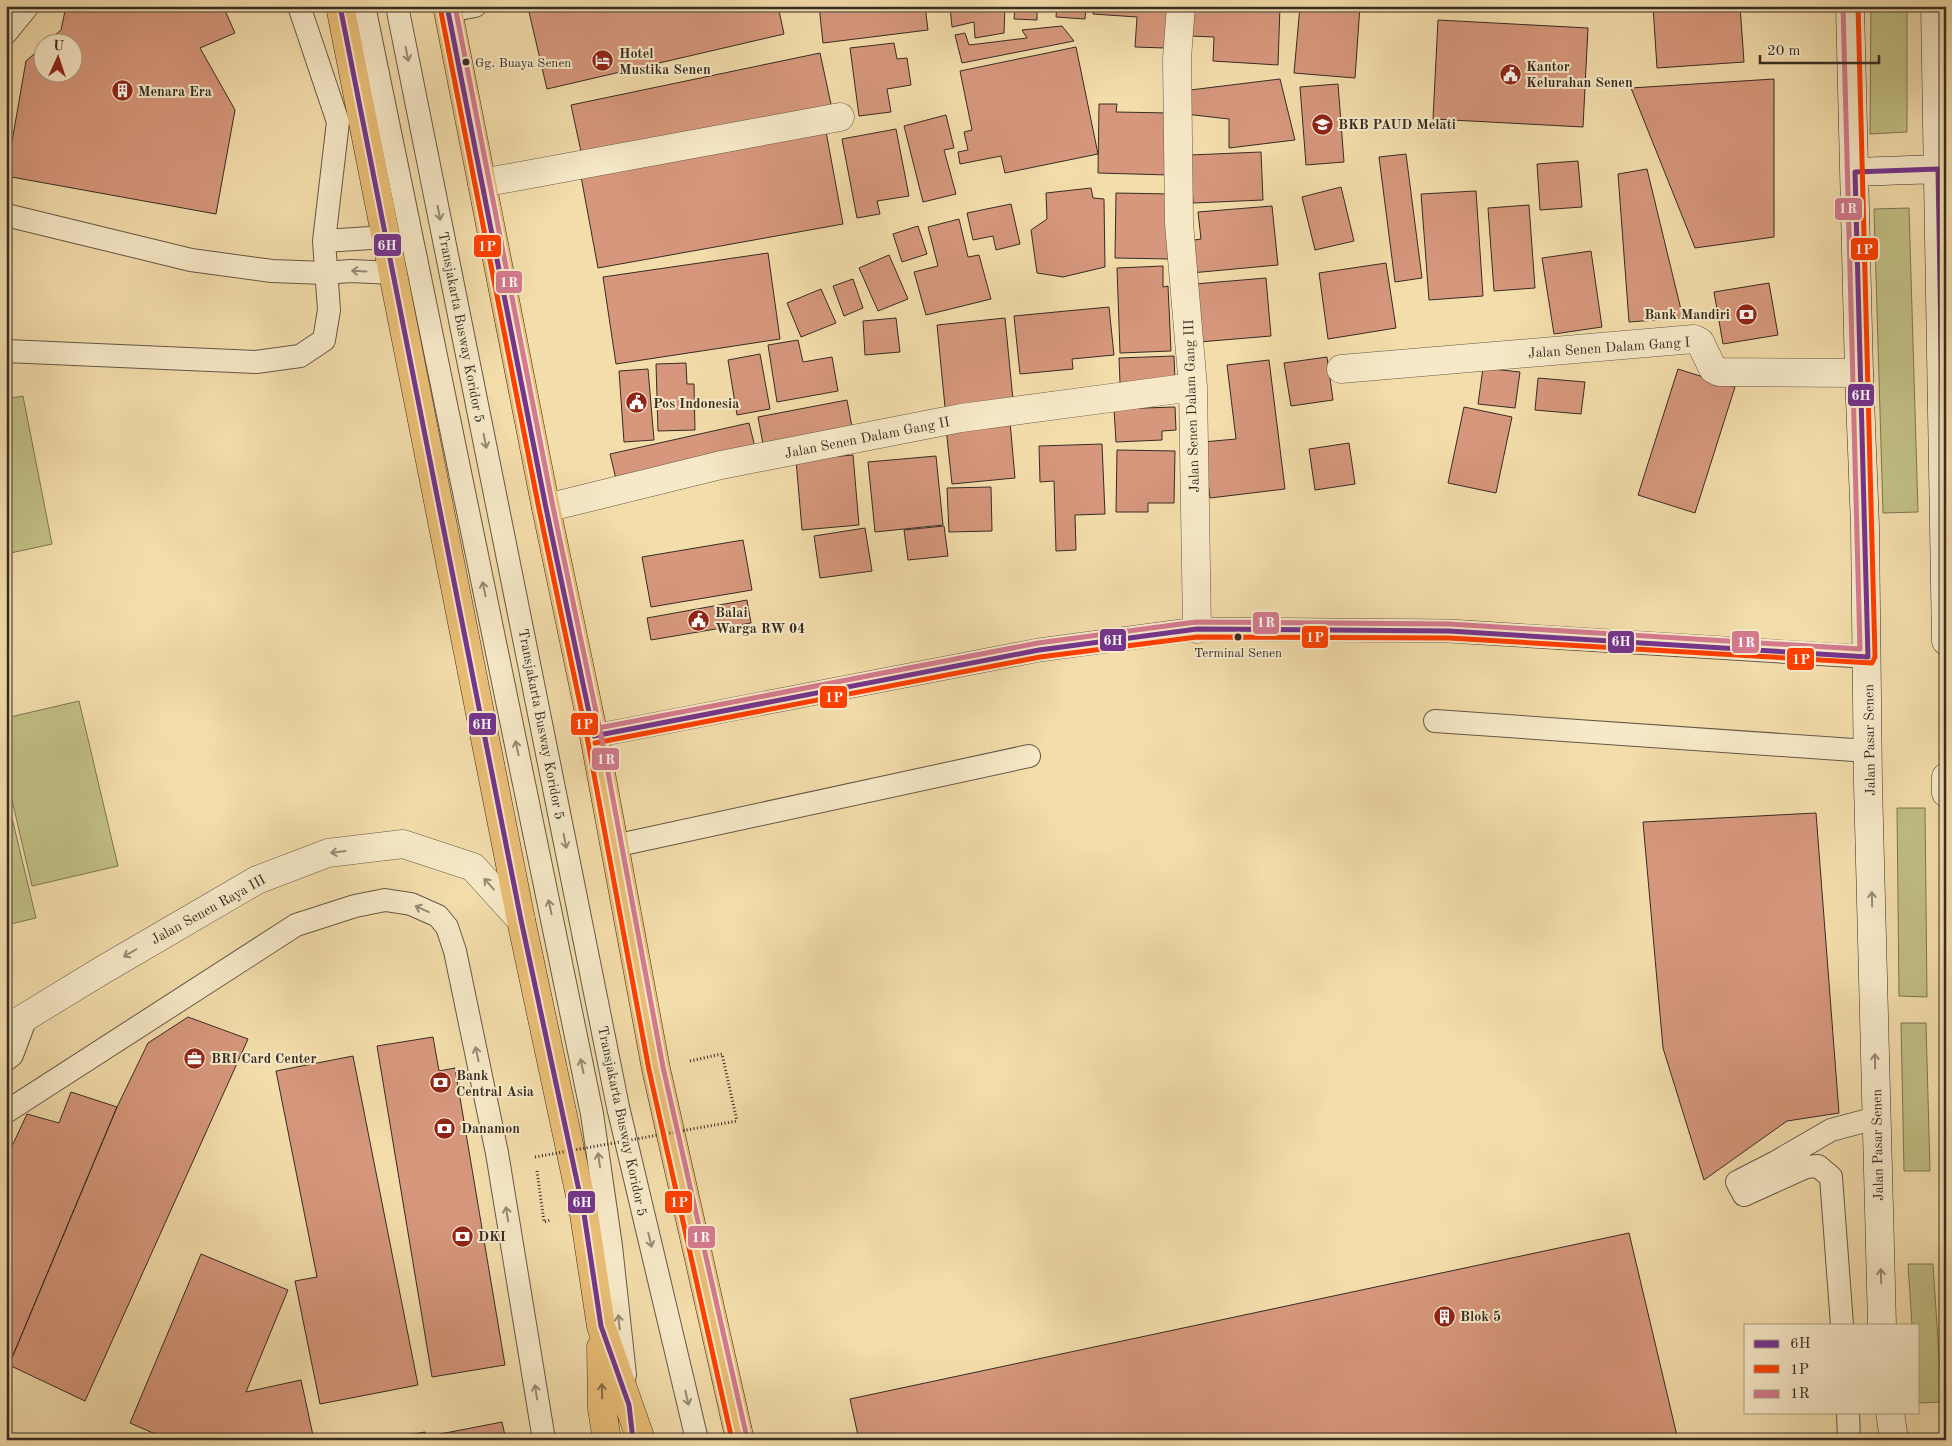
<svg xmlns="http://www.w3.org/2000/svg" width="1952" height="1446" font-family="'Old Standard TT',serif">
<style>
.green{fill:#c1bf84;stroke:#7c7654}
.building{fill:#d6977c;stroke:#362c24}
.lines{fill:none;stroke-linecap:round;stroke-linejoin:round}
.service-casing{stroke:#655846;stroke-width:24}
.minor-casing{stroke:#655846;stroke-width:29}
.tertiary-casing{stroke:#655846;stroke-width:29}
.secondary-casing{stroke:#362c24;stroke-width:29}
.primary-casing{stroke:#362c24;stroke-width:29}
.path{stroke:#362c24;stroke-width:3;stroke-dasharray:1 2.5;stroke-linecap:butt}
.service{stroke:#f7e9c8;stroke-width:22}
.minor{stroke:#f7e9c8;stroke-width:28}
.tertiary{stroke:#f7e9c8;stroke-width:28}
.secondary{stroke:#f7e9c8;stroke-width:28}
.primary{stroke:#eabe76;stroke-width:28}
.path-bridge{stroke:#362c24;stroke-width:3;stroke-dasharray:1 2.5;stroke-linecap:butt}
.bus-1-casing{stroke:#f7e9c8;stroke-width:9}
.bus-2-casing{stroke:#f7e9c8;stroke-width:9}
.bus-3-casing{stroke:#f7e9c8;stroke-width:9}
.bus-1{stroke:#75358c;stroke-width:5}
.bus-2{stroke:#ff3f00;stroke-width:5}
.bus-3{stroke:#d47a8e;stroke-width:5}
.oneway{stroke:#968a76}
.oneway2{stroke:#876e49}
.bus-dot{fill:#362c24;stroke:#f7e9c8;stroke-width:2}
.labels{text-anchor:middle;stroke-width:4;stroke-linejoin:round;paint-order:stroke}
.bus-label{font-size:13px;fill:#362c24;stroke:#f7e9c8;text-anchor:start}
.poi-label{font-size:14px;font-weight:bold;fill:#362c24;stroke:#f7e9c8;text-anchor:start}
.street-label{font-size:14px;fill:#362c24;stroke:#f7e9c8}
.line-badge{stroke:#f7e9c8;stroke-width:2}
.badge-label{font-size:14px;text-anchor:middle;font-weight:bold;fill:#fff}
</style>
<rect width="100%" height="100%" fill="#f3ddab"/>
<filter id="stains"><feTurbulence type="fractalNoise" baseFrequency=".004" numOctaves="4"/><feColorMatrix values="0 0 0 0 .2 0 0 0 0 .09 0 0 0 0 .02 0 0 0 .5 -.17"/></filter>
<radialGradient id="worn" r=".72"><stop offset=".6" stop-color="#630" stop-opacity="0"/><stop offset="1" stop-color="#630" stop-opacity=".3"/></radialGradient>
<path class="green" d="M1871,6H1907V132L1870,134Z
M1909,208L1918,512L1883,513L1874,209Z
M23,396L52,544L6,554V399Z
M79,701L118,866L32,886L6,774V718Z
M6,793L36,918L6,925Z
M1925,808L1927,997L1899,996L1897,808Z
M1901,1023H1926L1930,1171H1904Z
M1908,1264H1933L1942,1402L1918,1403V1325H1912Z"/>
<path class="building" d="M66,6H223L235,33L200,48L235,110L216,214L6,176L26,61L42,47V72H72V42H47L61,30Z
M555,6H778L784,34L547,89L529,12Z
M819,6H925L928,30L823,43Z
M950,6H1005L1004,33L975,38L974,22L952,27Z
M1015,6H1037V20L1014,19Z
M1057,6H1086L1085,19L1056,17Z
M1093,6H1168L1165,48L1135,47L1137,17L1093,14Z
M1192,6H1280L1278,65L1213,61L1214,37L1190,36Z
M1300,6H1360L1355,78L1294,73Z
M1653,6H1740L1744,62L1657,68Z
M1438,20L1588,28L1583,127L1433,119Z
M1062,26L1074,41L962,63L955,35L965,33L969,45L1027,38L1022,30Z
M894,43L897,59L907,58L911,85L887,89L891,112L859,116L850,48Z
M1076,47L1098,154L1005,173L1001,156L960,164L958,152L968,150L964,132L972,130L960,71Z
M820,53L832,109L583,161L571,105Z
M1280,79L1295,140L1229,148V119L1185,114L1182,91Z
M1774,79V237L1695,248L1631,88Z
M1338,84L1344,162L1306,165L1300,87Z
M1099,104H1117L1116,112L1170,113L1169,175L1098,173Z
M946,115L954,148L944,150L956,194L923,202L904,126Z
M825,126L843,224L598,268L580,171Z
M896,129L909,196L877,201L880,214L857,218L842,139Z
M1261,152L1263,200L1193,203L1190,155Z
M1406,154L1422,278L1395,282L1379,157Z
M1578,161L1582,207L1540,210L1537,164Z
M1647,169L1683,318L1629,322L1618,174Z
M1341,187L1354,241L1315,250L1302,197Z
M1091,188L1093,198L1104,199L1105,267L1063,277L1037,273L1031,230L1047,219L1046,193Z
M1476,191L1483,296L1429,300L1421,194Z
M1116,193L1171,194L1170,259L1115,258Z
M1011,204L1020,244L996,250L993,236L973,240L967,213Z
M1529,205L1535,288L1494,291L1488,208Z
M1272,206L1278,265L1191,273L1188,241L1201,239L1198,212Z
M959,219L968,257L979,255L991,299L926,315L914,272L938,266L928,227Z
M918,226L927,254L902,262L893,234Z
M1591,251L1602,327L1554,334L1542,258Z
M768,253L780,339L616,364L603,277Z
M889,255L908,299L878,311L859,268Z
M1386,263L1396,328L1328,339L1319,273Z
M1163,266V287L1168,286L1171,351L1120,353L1117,268Z
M1266,278L1271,336L1199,342L1195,284Z
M853,279L863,308L844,316L833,286Z
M1769,283L1778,335L1723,344L1714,292Z
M821,289L836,323L801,337L787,303Z
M1109,307L1114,355L1072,359L1073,369L1020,374L1014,316Z
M896,318L900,352L865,355L863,321Z
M1005,318L1013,400L945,407L937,325Z
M798,340L803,362L832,357L838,391L777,402L768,345Z
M760,354L770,409L737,415L728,360Z
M1174,356L1175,381L1120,383L1119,358Z
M1327,357L1333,400L1291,406L1284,363Z
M1269,360L1285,489L1210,498L1203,442L1236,439L1227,365Z
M686,363L687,384H694L695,430L658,431L656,364Z
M1483,368L1520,372L1515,408L1478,404Z
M648,369L654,440L624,442L619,371Z
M1678,369L1735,387L1695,513L1638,495Z
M1538,378L1585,382L1581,414L1535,410Z
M847,400L852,427L763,444L758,417Z
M1175,407L1176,430L1162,431V440L1116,442L1114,409Z
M1464,407L1512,417L1496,493L1448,483Z
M1010,422L1015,478L952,484L946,428Z
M749,423L755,447L616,479L610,454Z
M1349,443L1355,484L1315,490L1309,449Z
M1102,444L1105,514L1075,515L1076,550L1056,551L1054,481L1040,482L1039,446Z
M1117,450L1175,451L1174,503H1148V512H1116Z
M853,455L859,525L802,530L796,460Z
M936,456L943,525L875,532L868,462Z
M991,487L992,531L949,532L947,488Z
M944,526L948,556L908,560L904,530Z
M865,528L872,571L820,578L814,536Z
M743,540L752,590L651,607L642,557Z
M747,600L751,623L651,640L647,618Z
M1816,813L1839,1113L1787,1121L1704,1180L1663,1048L1643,822Z
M188,1017L248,1039L85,1401L9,1365L117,1107L148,1043Z
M433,1037L439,1071L455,1068L505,1365L432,1377L377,1046Z
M353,1056L418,1385L320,1404L295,1281L317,1277L276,1071Z
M71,1092L117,1107L9,1365L6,1364V1159L27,1114L59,1123Z
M1629,1233L1678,1440H859L850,1399Z
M201,1254L288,1290L246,1392L301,1380L314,1440H169L130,1423Z
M502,1422L506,1440H436L435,1435Z
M425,1432L426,1440H379Z"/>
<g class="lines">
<defs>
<path id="service" d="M364,6L592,1114L611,1246L625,1375
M397,6L618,1107L697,1440
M448,11L475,6
M6,33L28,6
M6,215L191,260L272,271L325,273L351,271L394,273
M324,241L386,237
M6,351L256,362L300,356L324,340L329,310L324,241L338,122L299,6
M1435,721L1868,751
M594,736L1039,650L1197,629L1449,631L1868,657
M614,846L1029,756
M6,1060L12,1055L27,1015
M6,1112L296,925L355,906L385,900L411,904L438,916L447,927L455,951L497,1153L544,1440
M1842,1325L1831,1177L1818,1166L1806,1167L1744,1195L1737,1182L1776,1162L1831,1130L1876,1118
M1848,1412L1849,1440"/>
<path id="minor" d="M1181,6L1177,58L1179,223L1193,387L1197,629
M482,183L840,117
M1341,369L1694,339L1700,342L1713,369L1719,372L1859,373
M546,508L721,465L961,418L1193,387"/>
<path id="tertiary" d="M6,1029L101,971L257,880L328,853L403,844L473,867L521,920"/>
<path id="secondary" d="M1850,6L1859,373L1865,526L1868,784L1882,1325
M1935,6L1946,641
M1855,172L1938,169
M1946,777V793
M1890,1412L1894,1440"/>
<path id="primary" d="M340,6L521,920L584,1214L601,1326L641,1440
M447,6L546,508L594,736L656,1069L740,1440
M601,1347L602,1409L607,1440"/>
</defs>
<use href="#service" class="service-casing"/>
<use href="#minor" class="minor-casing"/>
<use href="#tertiary" class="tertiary-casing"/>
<use href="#secondary" class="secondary-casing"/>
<use href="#primary" class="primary-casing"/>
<path class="path" d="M690,1061L722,1054L737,1121
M537,1171L544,1222L551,1220"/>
<use href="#service" class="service"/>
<use href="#minor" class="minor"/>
<use href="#tertiary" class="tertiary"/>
<use href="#secondary" class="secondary"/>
<use href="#primary" class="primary"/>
<path class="path-bridge" d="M535,1157L737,1121"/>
<defs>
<path id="bus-1" d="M340,6L521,920L584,1214L601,1326L629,1405L633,1440
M447,6L546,508L594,736L1039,650L1197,629L1449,631L1868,657L1855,172L1938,169L1946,626"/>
<path id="bus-2" d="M440,7L539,509L587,737L649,1070L732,1440
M595,743L1040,657L1197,637L1449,638L1872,663L1875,657L1858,6"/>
<path id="bus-3" d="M455,6L553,507L601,735L663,1067L747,1438
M593,729L1038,643L1196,622L1449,624L1860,649L1843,6"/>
</defs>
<use href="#bus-1" class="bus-1-casing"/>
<use href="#bus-2" class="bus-2-casing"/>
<use href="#bus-3" class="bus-3-casing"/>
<use href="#bus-1" class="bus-1"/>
<use href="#bus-2" class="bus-2"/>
<use href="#bus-3" class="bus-3"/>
</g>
<defs><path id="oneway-shaft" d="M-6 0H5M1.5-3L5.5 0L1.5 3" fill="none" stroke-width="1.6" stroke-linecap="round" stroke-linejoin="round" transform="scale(1.25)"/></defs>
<g class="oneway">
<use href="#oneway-shaft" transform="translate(407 54) rotate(79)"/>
<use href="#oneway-shaft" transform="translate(439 213) rotate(79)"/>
<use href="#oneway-shaft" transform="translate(359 271) rotate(-177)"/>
<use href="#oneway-shaft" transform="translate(485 441) rotate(79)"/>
<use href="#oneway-shaft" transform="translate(484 589) rotate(-102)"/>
<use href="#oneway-shaft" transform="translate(517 748) rotate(-102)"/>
<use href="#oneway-shaft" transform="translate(565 841) rotate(79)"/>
<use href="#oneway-shaft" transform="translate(338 852) rotate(173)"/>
<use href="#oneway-shaft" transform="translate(489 884) rotate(-132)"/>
<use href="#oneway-shaft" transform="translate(1872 899) rotate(-91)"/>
<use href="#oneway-shaft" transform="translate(550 907) rotate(-102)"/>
<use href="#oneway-shaft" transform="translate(422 909) rotate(-156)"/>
<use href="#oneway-shaft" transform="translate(130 953) rotate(150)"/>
<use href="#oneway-shaft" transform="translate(477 1054) rotate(-102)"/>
<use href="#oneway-shaft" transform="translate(1875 1061) rotate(-91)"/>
<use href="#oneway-shaft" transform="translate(582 1066) rotate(-102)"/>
<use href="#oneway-shaft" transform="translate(599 1160) rotate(-98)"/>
<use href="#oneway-shaft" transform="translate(507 1214) rotate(-99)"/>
<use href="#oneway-shaft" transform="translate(650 1240) rotate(77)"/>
<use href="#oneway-shaft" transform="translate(1881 1276) rotate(-92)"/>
<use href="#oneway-shaft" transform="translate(619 1322) rotate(-96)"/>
<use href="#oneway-shaft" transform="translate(536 1392) rotate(-99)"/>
<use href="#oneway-shaft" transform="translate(687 1398) rotate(77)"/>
</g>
<use class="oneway2" href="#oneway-shaft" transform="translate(602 1391) rotate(-91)"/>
<defs>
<symbol id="hotel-disc" viewBox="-11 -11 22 22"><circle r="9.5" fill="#8f2418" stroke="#f7e9c8"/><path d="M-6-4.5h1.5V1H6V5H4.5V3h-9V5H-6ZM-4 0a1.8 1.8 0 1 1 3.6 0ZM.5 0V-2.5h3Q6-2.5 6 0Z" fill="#fff"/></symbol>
<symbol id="civic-disc" viewBox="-11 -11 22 22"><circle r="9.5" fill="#8f2418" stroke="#f7e9c8"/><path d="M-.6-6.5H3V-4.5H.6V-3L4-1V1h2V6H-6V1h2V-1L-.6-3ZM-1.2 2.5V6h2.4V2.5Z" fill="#fff"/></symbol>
<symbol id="building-disc" viewBox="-11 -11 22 22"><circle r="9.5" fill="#8f2418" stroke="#f7e9c8"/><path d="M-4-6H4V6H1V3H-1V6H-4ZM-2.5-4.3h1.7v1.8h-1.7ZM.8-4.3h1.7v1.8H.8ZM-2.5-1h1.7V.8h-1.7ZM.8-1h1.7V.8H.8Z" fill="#fff"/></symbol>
<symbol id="school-disc" viewBox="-11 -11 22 22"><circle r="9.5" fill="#8f2418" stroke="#f7e9c8"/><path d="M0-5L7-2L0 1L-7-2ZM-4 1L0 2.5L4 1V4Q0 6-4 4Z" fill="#fff"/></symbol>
<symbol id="bank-disc" viewBox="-11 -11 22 22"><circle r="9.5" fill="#8f2418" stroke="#f7e9c8"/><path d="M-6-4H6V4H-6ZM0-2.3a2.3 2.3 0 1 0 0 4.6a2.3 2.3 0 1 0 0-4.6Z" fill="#fff"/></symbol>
<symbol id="office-disc" viewBox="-11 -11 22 22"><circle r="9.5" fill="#8f2418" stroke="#f7e9c8"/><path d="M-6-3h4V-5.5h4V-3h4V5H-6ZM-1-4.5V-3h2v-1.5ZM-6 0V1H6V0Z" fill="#fff"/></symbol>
</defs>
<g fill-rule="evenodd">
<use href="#hotel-disc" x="590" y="48" width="25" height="25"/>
<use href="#civic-disc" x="1498" y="62" width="25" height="25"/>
<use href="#building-disc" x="110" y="78" width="25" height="25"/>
<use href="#school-disc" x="1310" y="112" width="25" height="25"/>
<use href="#bank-disc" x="1734" y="302" width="25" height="25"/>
<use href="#civic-disc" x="624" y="390" width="25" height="25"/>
<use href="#civic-disc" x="686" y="608" width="25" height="25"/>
<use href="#office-disc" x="182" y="1046" width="25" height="25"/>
<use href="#bank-disc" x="428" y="1070" width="25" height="25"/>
<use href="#bank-disc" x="432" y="1116" width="25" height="25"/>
<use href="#bank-disc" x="450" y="1224" width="25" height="25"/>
<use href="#building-disc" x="1432" y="1304" width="25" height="25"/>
</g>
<g class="bus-dot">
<circle cx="466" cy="62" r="4.5"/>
<circle cx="1238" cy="637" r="4.5"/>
</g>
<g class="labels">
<g class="bus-label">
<text x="475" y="67">Gg. Buaya Senen</text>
<text x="1238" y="657" text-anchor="middle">Terminal Senen</text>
</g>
<g class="poi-label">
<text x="619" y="58">Hotel<tspan x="619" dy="16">Mustika Senen</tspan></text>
<text x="1526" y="71">Kantor<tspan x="1526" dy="16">Kelurahan Senen</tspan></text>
<text x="138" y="96">Menara Era</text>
<text x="1338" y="129">BKB PAUD Melati</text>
<text x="1730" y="319" text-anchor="end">Bank Mandiri</text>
<text x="653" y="408">Pos Indonesia</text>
<text x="715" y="617">Balai<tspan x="715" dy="16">Warga RW 04</tspan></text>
<text x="211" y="1063">BRI Card Center</text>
<text x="456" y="1080">Bank<tspan x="456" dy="16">Central Asia</tspan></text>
<text x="461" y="1133">Danamon</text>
<text x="478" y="1241">DKI</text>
<text x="1460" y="1321">Blok 5</text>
</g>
<g class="street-label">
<text transform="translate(462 327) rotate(79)" y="5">Transjakarta Busway Koridor 5</text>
<text transform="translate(1609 347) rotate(-4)" y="5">Jalan Senen Dalam Gang I</text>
<text transform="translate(1191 406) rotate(-92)" y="5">Jalan Senen Dalam Gang III</text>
<text transform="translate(867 437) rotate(-11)" y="5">Jalan Senen Dalam Gang II</text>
<text transform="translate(542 724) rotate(79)" y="5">Transjakarta Busway Koridor 5</text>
<text transform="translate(1869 740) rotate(-91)" y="5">Jalan Pasar Senen</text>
<text transform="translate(208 909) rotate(-29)" y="5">Jalan Senen Raya III</text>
<text transform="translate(623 1121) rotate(78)" y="5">Transjakarta Busway Koridor 5</text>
<text transform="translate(1877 1145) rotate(-91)" y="5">Jalan Pasar Senen</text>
</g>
</g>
<g class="line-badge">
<rect x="1834" y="197" width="29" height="24" rx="5" fill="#d47a8e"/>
<rect x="373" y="233" width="29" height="24" rx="5" fill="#75358c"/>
<rect x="473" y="234" width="29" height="24" rx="5" fill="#ff3f00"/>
<rect x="1850" y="237" width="29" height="24" rx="5" fill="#ff3f00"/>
<rect x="495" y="270" width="28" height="24" rx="5" fill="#d47a8e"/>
<rect x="1847" y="383" width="28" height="24" rx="5" fill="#75358c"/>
<rect x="1252" y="611" width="28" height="24" rx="5" fill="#d47a8e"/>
<rect x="1301" y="625" width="28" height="24" rx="5" fill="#ff3f00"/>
<rect x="1099" y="628" width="28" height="24" rx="5" fill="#75358c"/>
<rect x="1607" y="630" width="28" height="24" rx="5" fill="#75358c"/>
<rect x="1731" y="630" width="29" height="24" rx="5" fill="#d47a8e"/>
<rect x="1786" y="647" width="29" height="24" rx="5" fill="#ff3f00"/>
<rect x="819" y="685" width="29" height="24" rx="5" fill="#ff3f00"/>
<rect x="570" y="712" width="29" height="24" rx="5" fill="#ff3f00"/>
<rect x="468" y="712" width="29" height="24" rx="5" fill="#75358c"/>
<rect x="591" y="747" width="29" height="24" rx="5" fill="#d47a8e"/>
<rect x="664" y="1190" width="29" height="24" rx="5" fill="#ff3f00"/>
<rect x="567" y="1190" width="29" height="24" rx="5" fill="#75358c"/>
<rect x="687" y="1225" width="29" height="24" rx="5" fill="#d47a8e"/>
</g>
<g class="badge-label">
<text x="1848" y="213">1R</text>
<text x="387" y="250">6H</text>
<text x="487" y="251">1P</text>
<text x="1864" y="254">1P</text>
<text x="509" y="287">1R</text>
<text x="1861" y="400">6H</text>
<text x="1266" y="627">1R</text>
<text x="1315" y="642">1P</text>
<text x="1113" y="645">6H</text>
<text x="1621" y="646">6H</text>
<text x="1746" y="647">1R</text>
<text x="1801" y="664">1P</text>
<text x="834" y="702">1P</text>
<text x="584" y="729">1P</text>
<text x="482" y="729">6H</text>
<text x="606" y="764">1R</text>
<text x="679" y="1207">1P</text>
<text x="582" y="1207">6H</text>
<text x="701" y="1242">1R</text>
</g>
<rect width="1952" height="1446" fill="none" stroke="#f3ddab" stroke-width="25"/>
<rect x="8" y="8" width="1937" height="1431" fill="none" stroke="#362c24" stroke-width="2.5"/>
<rect x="12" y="12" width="1927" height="1421" fill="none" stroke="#362c24"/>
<rect x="1744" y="1324" width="175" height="90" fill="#f7e9c8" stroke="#aa9d86"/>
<rect x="1754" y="1340" width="25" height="8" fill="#75358c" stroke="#aa9d86"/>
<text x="1790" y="1348" font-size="15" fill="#362c24">6H</text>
<rect x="1754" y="1365" width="25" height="8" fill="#ff3f00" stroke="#aa9d86"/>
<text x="1790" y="1374" font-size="15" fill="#362c24">1P</text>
<rect x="1754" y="1390" width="25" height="8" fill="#d47a8e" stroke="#aa9d86"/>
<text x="1790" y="1398" font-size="15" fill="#362c24">1R</text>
<g transform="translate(58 58) rotate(3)"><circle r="24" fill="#f7e9c8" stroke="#aa9d86"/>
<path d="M0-4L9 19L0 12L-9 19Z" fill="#8f2418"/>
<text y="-8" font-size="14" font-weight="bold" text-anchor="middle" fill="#362c24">U</text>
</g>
<path d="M1760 55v8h119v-8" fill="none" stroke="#362c24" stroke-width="2.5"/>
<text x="1767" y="55" font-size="15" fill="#362c24" stroke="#f7e9c8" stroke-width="4" paint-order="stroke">20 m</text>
<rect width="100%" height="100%" filter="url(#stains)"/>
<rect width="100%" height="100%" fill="url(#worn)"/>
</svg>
